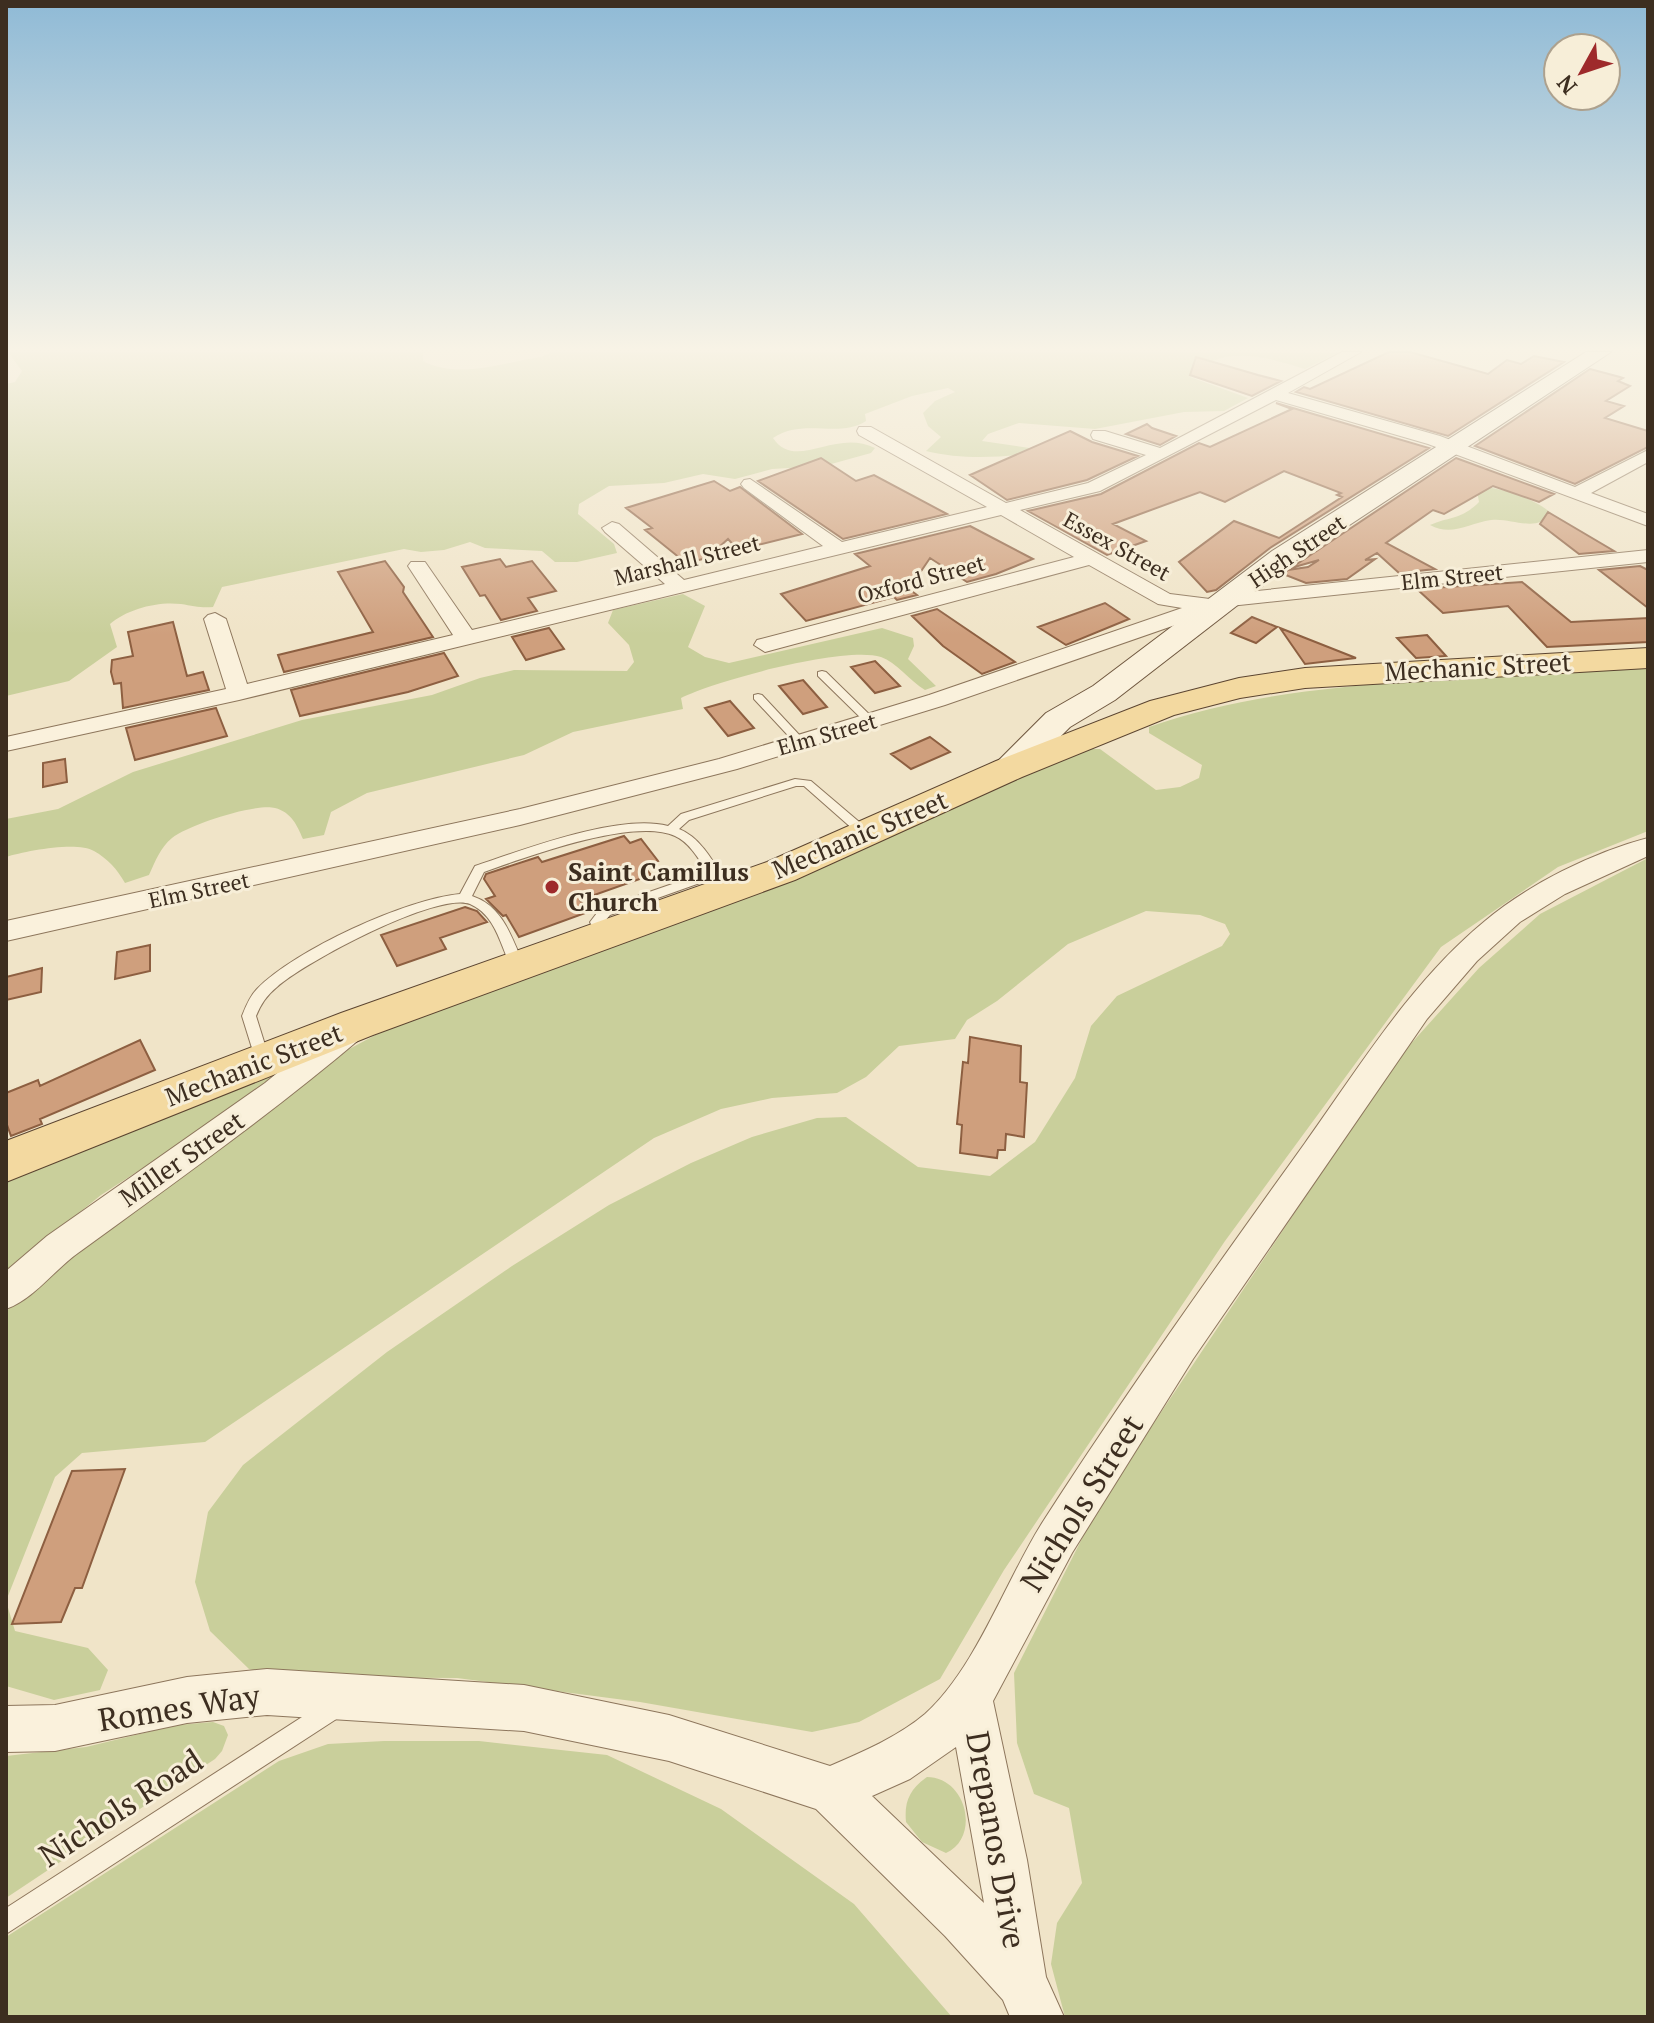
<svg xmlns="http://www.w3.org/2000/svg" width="1654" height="2023" font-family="'PT Serif',serif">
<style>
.green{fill:#c9cf9b}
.building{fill:#cf9f7d;stroke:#8d5f41;stroke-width:2}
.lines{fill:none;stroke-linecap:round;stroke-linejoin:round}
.lane-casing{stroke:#8d765c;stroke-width:2}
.street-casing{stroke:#8d765c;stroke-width:2}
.secondary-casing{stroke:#6f573f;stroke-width:2}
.primary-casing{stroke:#5b4430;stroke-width:2}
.lane{fill:#faf1dc;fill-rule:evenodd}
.street{fill:#faf1dc;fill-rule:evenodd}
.secondary{fill:#faf1dc;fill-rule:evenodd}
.primary{fill:#f3d9a0;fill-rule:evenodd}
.poi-dot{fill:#9e2a2b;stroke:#f7eed8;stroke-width:3}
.labels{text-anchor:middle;stroke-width:6;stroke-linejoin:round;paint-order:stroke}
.far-street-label{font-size:22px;fill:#3d2e20;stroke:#f7eed8}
.street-label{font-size:26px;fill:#3d2e20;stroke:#f7eed8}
.poi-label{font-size:26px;font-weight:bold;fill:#3d2e20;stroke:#f7eed8;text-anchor:start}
.near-street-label{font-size:32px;fill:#3d2e20;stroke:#f7eed8}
</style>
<rect width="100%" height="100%" fill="#f0e4c8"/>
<path class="green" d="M8,352H423V361C459,380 503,362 541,357L553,352L1337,353L1305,369C1267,357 1221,343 1190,377L1248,398L1224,411L1184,412L1095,429L1019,423L988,434L982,441L1050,451C1010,457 966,461 926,451L941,437L928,426L923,413L935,401L955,392L948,388L912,396L865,414L866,421C838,439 804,417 773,438C796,472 834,428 875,448L871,453L824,466L772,469L735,479L703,474L664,483L609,486L579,504L578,514L614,544L617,553L577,562H555L542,551L485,548L470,542L444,550L421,552L404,549L222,587L213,607C201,608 193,606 181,604C158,601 127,609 110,624L117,647L69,681L6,696V384L15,382L22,371Z
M1476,485C1502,489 1531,496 1551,513C1537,534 1511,517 1491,520C1469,523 1452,537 1430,525C1451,516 1461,520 1479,502Z
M683,594L705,606L688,647L705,657L729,663L882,628L913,638L914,646L908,659L936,686L925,690C910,681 896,662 881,657C844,646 717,680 681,698L683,709L573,732L524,755L367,793L331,812L324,835L303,839C297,825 291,812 275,808C255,803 188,825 172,838C160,848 156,860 149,875L125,883C117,869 108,859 94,851C77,841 25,851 6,857V819L58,809L133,772L302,720L432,695L480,678L514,670L627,671L634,662L629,645L608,623L613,610Z
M1648,665V831L1558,867L1441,947L1225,1241L1004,1570L940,1679L859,1722L812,1732L640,1702L457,1678L281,1677L249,1669L210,1631L195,1582L208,1512L243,1465L387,1352L512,1266L609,1205L691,1163L752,1137L817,1118L846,1117L918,1167L990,1176L1035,1142L1075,1078L1091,1026L1117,996L1222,946L1230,934L1225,924L1200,915L1146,911L1068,944L997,1001L967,1020L955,1039L899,1046L866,1077L837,1093L772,1098L721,1109L654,1138L205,1442L82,1453L55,1477L6,1601L15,1631L88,1648L108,1670L100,1690L54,1700L6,1686V1312L39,1278L327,1061L394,1025L1082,749H1100L1156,790L1180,787L1199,778L1202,765L1149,733V727C1234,697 1323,688 1412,681C1490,675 1569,670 1648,665Z
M1648,858V2017H1065L1051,1964L1057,1923L1082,1883L1069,1808L1034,1794L1017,1743L1014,1673L1099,1505L1399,1057L1479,968L1540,914Z
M272,1076L270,1086L101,1195L6,1272V1178Z
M213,1722L224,1726L228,1735L222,1751L215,1759L6,1898V1756L86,1747L177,1725Z
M384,1741H479L607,1755L721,1809L854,1904L952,2017H6V1937L279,1761L328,1744Z
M927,1777C968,1778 980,1838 946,1853L922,1842L906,1822C904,1801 910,1789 927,1777Z"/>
<path class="building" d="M1389,352H1410L1488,374L1507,360L1521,364L1534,356L1564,362L1448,436L1296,392L1304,387L1310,389Z
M1196,357L1258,375L1281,381L1252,396L1190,375Z
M1590,369L1620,377L1623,378L1618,381L1630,386L1606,401L1624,406L1605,418L1648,431V447L1575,484L1475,446Z
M1276,403L1429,448L1270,548L1216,590L1207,592L1179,562L1234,521L1279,538L1342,497L1337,495L1341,493L1284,471L1225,502L1200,492L1113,524L1146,541L1107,555L1028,511L1101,494L1199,443L1210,447L1292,409Z
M1147,424L1152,428L1176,436L1160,445L1126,434Z
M1070,431L1092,442L1138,456L1087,480L1007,500L970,475Z
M821,458L856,481L874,475L947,514L843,539L758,481Z
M1456,458L1554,494L1539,502L1493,486L1444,514L1433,510L1386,543L1435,569L1399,573L1377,553L1365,560L1375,559L1347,579L1306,583L1283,574L1288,570L1308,567L1319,560L1291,568Z
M714,481L730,491L740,487L802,534L738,550L728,539L707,558L686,563L645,530L652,528L626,508Z
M1548,512L1614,551L1579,554L1540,524Z
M970,526L1033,559L996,574L967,582L930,558L909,589L917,595L897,600L894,597L806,621L781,594L870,566L855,554Z
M500,559L506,567L532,561L556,591L528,598L537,611L501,620L485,595L480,596L462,567Z
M385,561L404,587L403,592L433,637L284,672L278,655L373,632L338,572Z
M1640,566L1648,570V608L1599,570Z
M1522,582L1571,622L1648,618V642L1547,647L1508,606L1443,613L1417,589Z
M1105,603L1129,619L1066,645L1038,627Z
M937,609L1015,662L982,674L943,646L912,616Z
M1252,617L1277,627L1256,643L1231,633Z
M173,622L187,676L203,672L209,690L123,708L121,683L114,684L111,672L112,660L133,656L128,632Z
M549,628L564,649L526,660L512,637Z
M1280,628L1356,658L1305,664Z
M1427,635L1446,656L1416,658L1397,638Z
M444,653L458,676L408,692L300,716L291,690Z
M875,661L900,686L875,693L851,667Z
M803,680L827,707L803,714L779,686Z
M730,701L754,728L728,736L705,708Z
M216,708L227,736L135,760L126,728Z
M930,737L950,752L911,769L891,754Z
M65,759L67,782L43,787V763Z
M624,836L630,843L641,839L658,861L644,866L651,875L580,900L588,912L519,937L506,915L503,916L486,899L495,896L484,879L486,874L538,857L542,862Z
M465,907L477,911L487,922L440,938L446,949L397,966L381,935Z
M150,945V971L115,979L117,952Z
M42,968L41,992L6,1000V977Z
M970,1037L1021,1046L1020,1082L1027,1083L1024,1137L1006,1134L1005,1150H998L997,1158L960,1153L962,1125L957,1124L963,1062L968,1063Z
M140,1040L155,1070L40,1119L42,1124L11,1136L6,1122V1093L38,1080L40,1086Z
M125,1469L82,1588H75L61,1622L12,1624L72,1471Z"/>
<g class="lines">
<defs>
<path id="lane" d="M822,671L826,672L875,720V724H867L818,676V672Z
M758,694L762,695L804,740V744H796L754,699V695Z
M795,779L811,781L871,832L873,835L871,838H863L804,786H796L689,820L679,829C704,839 717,869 731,891L729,894H721L711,879L610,915L604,922L609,935L602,939L597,938L590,922L600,909L707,872C699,859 689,842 675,836C634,817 526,857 484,872L472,896C503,906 512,938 524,966L522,969H512C501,947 496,915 470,904C438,891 303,963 277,987C266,996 261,1004 256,1016L270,1061L268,1065H258L256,1061L242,1016C246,1006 250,996 257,989C295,950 406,899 460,894L475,866C523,850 619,813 668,826L681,814Z
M333,1697L341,1700L344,1708L341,1716L6,1934V1908Z"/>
<path id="street" d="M1342,352H1361L1288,393L1440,436L1575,487L1648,450V462L1591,493L1648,514V526L1428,444L1276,400L1100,491L1020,510L1170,594L1210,599L1228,594L1648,550V562L1230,606L945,705L737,769L520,825L6,941V921L520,809L719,759L929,695L1182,608L1158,604L1089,565L765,652L754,645L757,640L1074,557L1001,515L239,700L6,751V737L226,689L204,619L208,615L215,613L226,619L247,684L453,635L408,566L411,562H425L472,630L665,584L605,532L602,528L612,522L619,524L684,580L823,546L744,488L741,484L744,480L750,479L842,542L987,507L859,435L857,431L859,427H871L1006,503L1088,483L1146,455L1093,439L1091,435L1093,431H1105L1160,448Z
M1648,838V856L1565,894L1520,922L1477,961L1427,1019L1193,1359L1072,1553L993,1701L1027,1860L1046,1977L1064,2017H1010L1003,2000L945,1936L816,1809L669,1761L524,1731L267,1715L187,1723L55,1751L6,1752V1706L55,1705L187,1677L267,1669L524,1685L669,1715L830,1766C862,1752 898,1737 925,1714C977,1667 1006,1579 1044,1520C1127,1391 1216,1267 1305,1143C1360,1066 1411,982 1485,921C1527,885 1594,852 1648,838ZM956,1747L984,1903L872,1796L910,1779Z
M350,1019L361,1022L365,1030L361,1038C270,1115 174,1183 78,1253C54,1270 34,1299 6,1309V1271L47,1236L265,1083L339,1022Z"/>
<path id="secondary" d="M1586,352H1611L1292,563L1115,700L1070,727L1021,776L1009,779L997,776L992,769L997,762L1046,713L1093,686L1272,551Z"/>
<path id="primary" d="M1648,648V668L1305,688L1240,698L1174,715L1022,777L795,880L373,1035L6,1182V1141L341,1013L767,862L996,761L1150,701L1239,678L1305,668Z"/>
</defs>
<use href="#lane" class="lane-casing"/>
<use href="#street" class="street-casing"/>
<use href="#secondary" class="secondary-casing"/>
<use href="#primary" class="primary-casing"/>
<use href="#lane" class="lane"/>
<use href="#street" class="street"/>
<use href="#secondary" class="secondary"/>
<use href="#primary" class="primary"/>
</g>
<linearGradient id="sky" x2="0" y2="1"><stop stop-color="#8fbad6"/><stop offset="0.55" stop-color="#f8f3e6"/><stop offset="1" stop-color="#f8f3e6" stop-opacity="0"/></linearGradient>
<rect width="1654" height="635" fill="url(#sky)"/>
<circle class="poi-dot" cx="552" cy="887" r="8"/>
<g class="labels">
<g class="far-street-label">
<text transform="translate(1117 546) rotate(29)" y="8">Essex Street</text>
<text transform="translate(1297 551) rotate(-34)" y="8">High Street</text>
<text transform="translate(687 560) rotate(-14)" y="8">Marshall Street</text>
<text transform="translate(1452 577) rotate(-6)" y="8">Elm Street</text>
<text transform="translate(921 579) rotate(-15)" y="8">Oxford Street</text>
<text transform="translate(827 734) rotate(-16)" y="8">Elm Street</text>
<text transform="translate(199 890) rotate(-12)" y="8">Elm Street</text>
</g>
<g class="street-label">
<text transform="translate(1478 667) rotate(-3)" y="9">Mechanic Street</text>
<text transform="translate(860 835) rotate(-23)" y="9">Mechanic Street</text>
<text transform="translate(254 1065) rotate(-21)" y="9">Mechanic Street</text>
<text transform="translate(182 1159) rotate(-35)" y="9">Miller Street</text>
</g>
<g class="poi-label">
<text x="568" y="881">Saint Camillus<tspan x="568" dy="30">Church</tspan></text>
</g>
<g class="near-street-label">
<text transform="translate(1082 1503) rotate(-58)" y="11">Nichols Street</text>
<text transform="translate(179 1708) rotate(-9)" y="11">Romes Way</text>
<text transform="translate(121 1808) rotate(-33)" y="11">Nichols Road</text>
<text transform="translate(996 1840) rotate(80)" y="11">Drepanos Drive</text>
</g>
</g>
<rect width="1654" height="2023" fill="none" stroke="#3d2e20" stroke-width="16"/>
<g transform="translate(1582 72) rotate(230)"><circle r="38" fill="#f7eed8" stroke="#ada18e" stroke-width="2"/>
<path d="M0-6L14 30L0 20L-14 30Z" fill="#9e2a2b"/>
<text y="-12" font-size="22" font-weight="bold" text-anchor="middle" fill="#3d2e20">N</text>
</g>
</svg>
